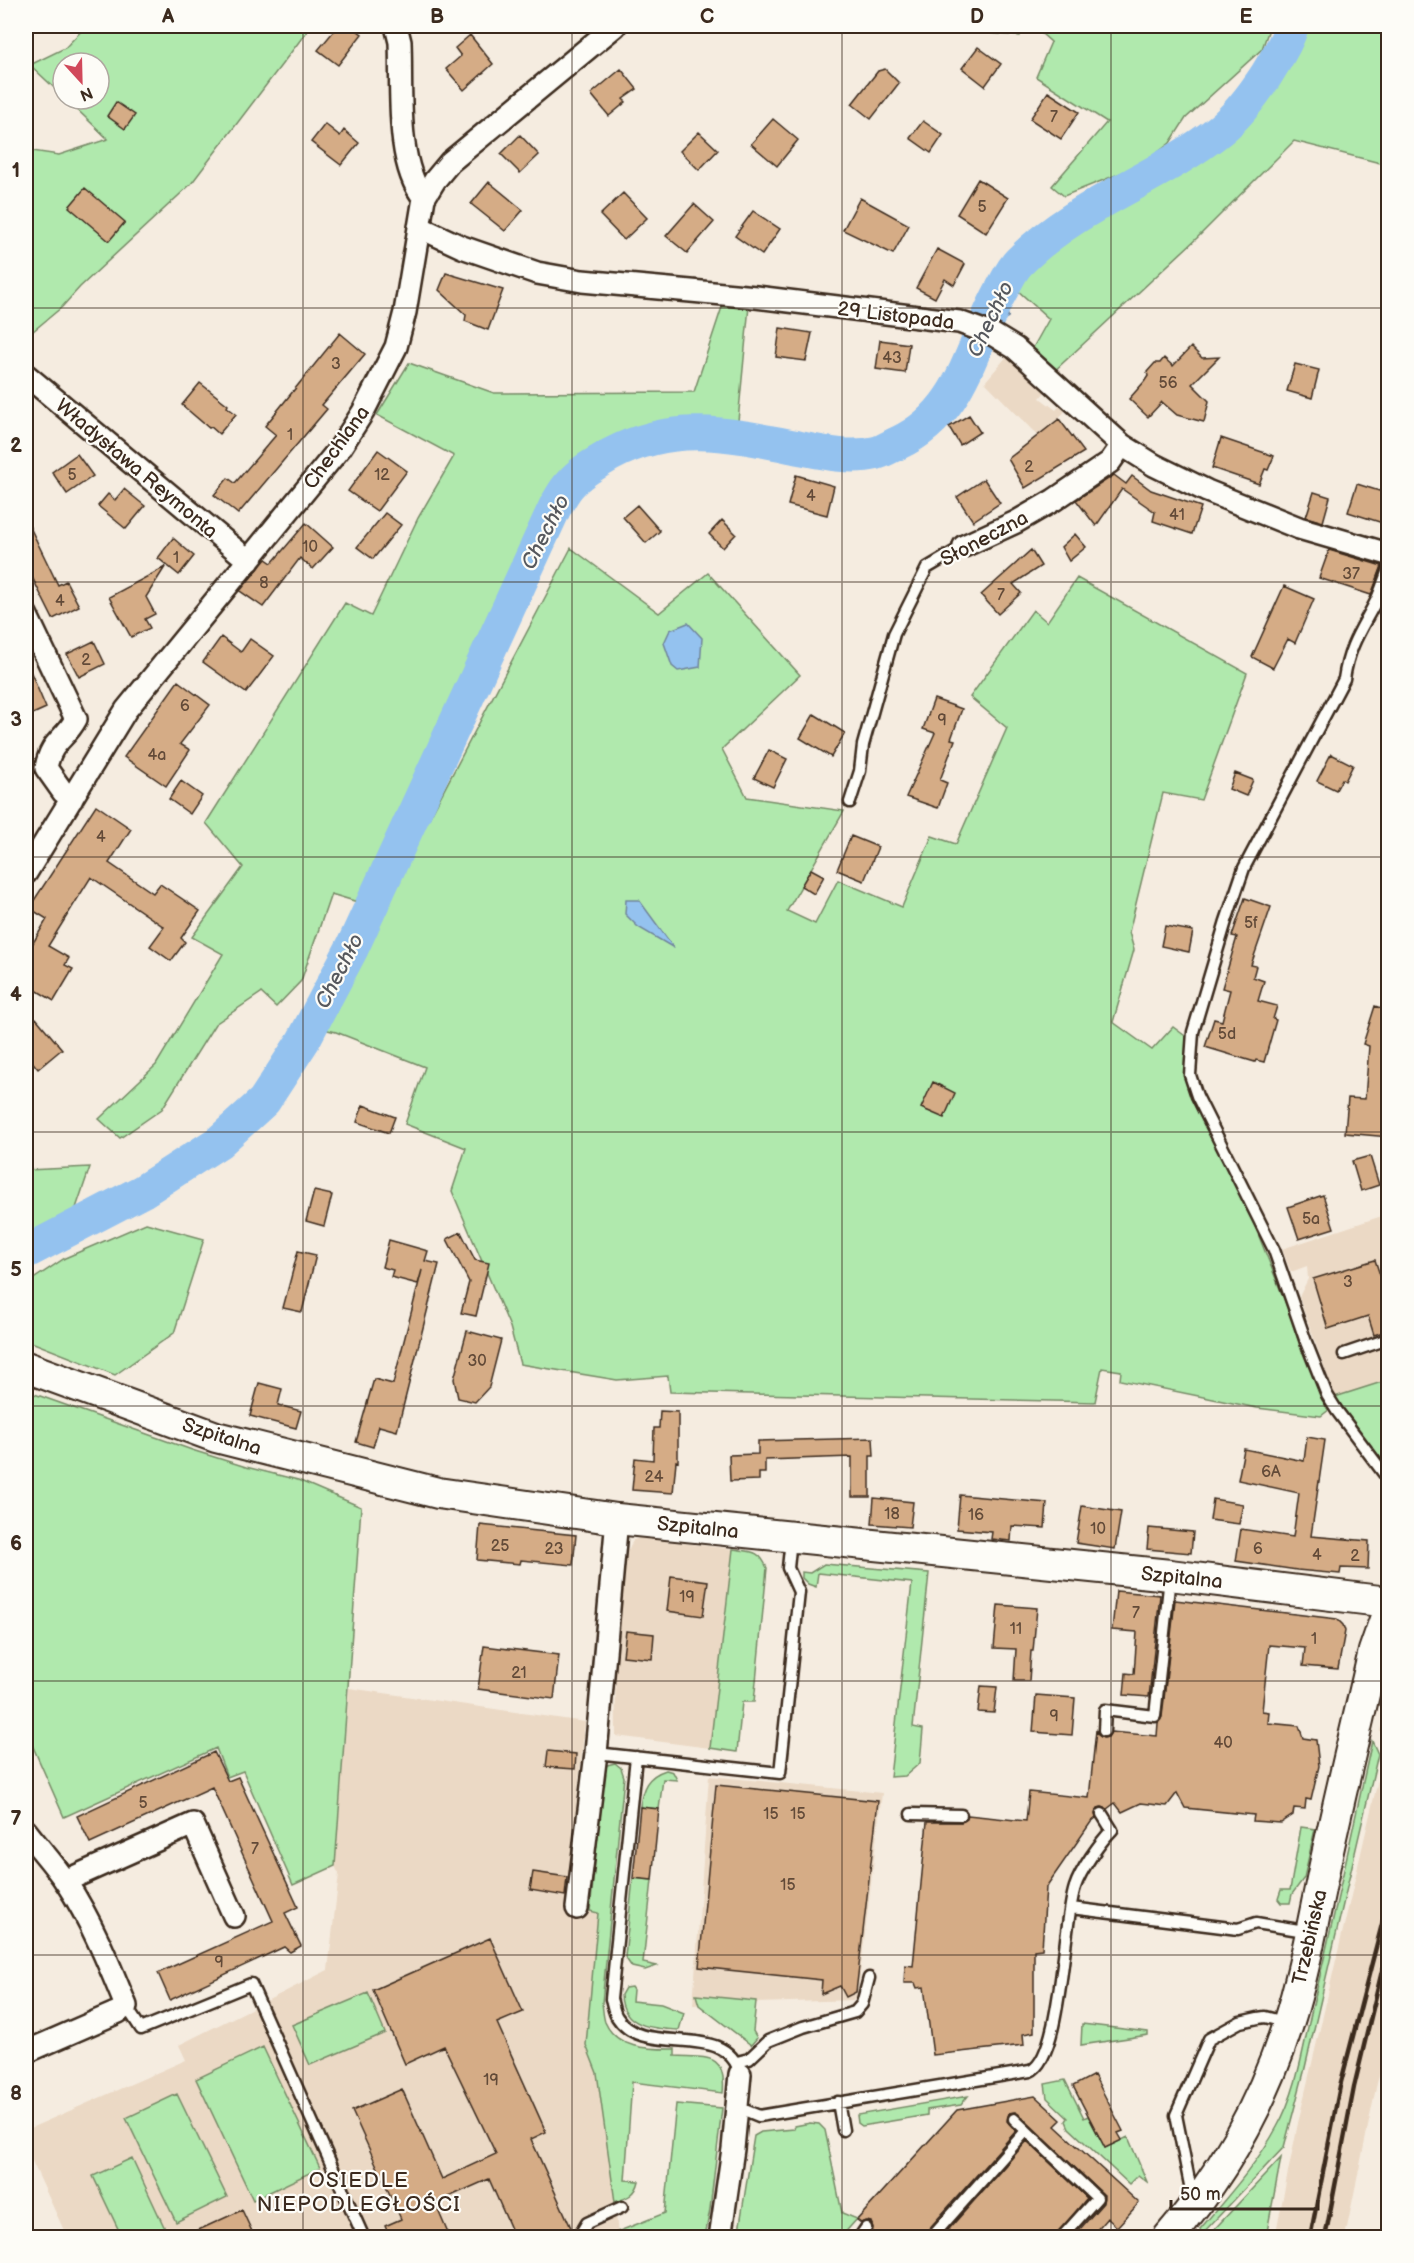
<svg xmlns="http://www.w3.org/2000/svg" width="1414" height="2263" font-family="'Balsamiq Sans',sans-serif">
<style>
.built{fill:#ebd9c5}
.green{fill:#b0e9ad;stroke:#768a66;stroke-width:1.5}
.water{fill:#94c2ef;stroke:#70859b;stroke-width:1.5}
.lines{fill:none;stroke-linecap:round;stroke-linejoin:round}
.stream{stroke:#70859b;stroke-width:6}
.river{stroke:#94c2ef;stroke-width:34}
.building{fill:#d5ac86;stroke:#3b2a1e;stroke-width:1.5}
.lane-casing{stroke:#3b2a1e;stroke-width:15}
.street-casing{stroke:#3b2a1e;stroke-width:26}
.secondary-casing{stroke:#3b2a1e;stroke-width:34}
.lane{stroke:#fdfcf7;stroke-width:10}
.street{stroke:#fdfcf7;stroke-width:21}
.secondary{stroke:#fdfcf7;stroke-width:30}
.rail{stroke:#3b2a1e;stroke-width:4.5}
.grid{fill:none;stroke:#3b2a1e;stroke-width:1.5;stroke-opacity:0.55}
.labels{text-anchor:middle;stroke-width:4.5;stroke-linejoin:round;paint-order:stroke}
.number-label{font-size:16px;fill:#624a38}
.street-label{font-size:20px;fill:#3b2a1e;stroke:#fdfcf7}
.water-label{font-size:21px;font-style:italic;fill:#56585d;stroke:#fdfcf7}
.neighbourhood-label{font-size:21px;letter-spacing:1.5px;fill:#3b2a1e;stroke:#fdfcf7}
.neatline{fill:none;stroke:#3b2a1e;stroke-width:2}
.grid-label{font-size:20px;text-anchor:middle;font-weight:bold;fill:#3b2a1e}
</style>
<rect width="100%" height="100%" fill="#f5ece0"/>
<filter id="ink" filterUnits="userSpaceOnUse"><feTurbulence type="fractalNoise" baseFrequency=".0167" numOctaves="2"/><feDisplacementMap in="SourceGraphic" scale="12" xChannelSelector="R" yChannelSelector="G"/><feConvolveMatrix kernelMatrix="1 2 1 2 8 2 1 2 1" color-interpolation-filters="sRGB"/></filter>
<g filter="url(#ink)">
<path class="built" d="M1008,355L1040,381L1045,392L1040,398L1056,410L1061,404L1069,405L1059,419L1038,436L985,382Z
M1388,1214V1380L1335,1397L1299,1297L1308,1279L1307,1266L1291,1272L1282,1249Z
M639,1538L733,1549L710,1748L616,1736L615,1648L626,1549H629L633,1540Z
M349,1688L585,1722L566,1907L598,1913L586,2045L597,2073L615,2202L618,2237H67L26,2148V2130L186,2060L179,2045L328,1970L339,1874L335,1866Z
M1388,1697V2046L1377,2083L1345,2237H1275L1298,2123L1385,1750L1380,1731Z
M709,1776L882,1793L857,2000L693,2005Z"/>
<path class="green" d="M86,26H311L191,184L80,287L62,307L26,337V150L59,155L108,139L66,99H99V63H63V96L30,65L65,48Z
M949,26H1020V36L954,30Z
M1033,26H1270L1262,49L1186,118L1170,143L1141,165L1064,196L1052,186L1107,122L1036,77L1051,42Z
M1298,26H1388V165L1294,141L1197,238L1051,374L1030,353L1049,319L1015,288L1022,273L1066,232L1136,188L1171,169L1222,133L1269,87Z
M723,304L749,306L738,421L656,424L601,451L567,478L541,509L361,903L331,894L301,981L276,1007L261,993L215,1024L162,1109L120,1138L99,1119L156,1065L223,954L192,937L243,867L206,823L345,603L371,616L418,518L454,456L377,415L409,363L494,393L694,392Z
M571,548L659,613L708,573L800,675L722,749L747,797L844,811L787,911L815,924L838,880L902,907L932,836L956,844L1007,728L970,697L1033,610L1047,622L1077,578L1247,673L1201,800L1163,793L1129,932L1134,950L1113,1022L1152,1050L1173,1027L1188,1038L1187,1056L1288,1309L1302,1352H1306L1330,1409L1321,1416L1257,1408L1120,1380L1121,1371L1102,1368L1095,1402L670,1392L668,1376L617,1380L520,1364L510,1327L452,1191L466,1148L405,1124L425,1067L336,1032L319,1028Z
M90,1167L74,1214L26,1239V1172L27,1170Z
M146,1223L204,1239L174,1333L115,1375L26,1340V1284L65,1258Z
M1388,1380V1468L1335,1397Z
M26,1391L192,1450L246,1467L298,1480L361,1507L335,1866L293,1885L243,1771L227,1777L216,1748L64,1817L26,1731Z
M733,1549C751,1552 759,1549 767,1568L754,1702H742L737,1752L710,1748Z
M824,1564L929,1573L913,1727L923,1729L920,1763L905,1776L890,1777L912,1583L818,1573L816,1587L808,1584L802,1578V1572L810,1573Z
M1372,1741L1378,1754L1304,2072L1284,2147L1202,2234L1200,2229C1227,2197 1257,2164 1277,2127C1297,2092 1303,2048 1312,2009C1334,1920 1352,1831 1372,1741Z
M615,1763L621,1768L624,1777L602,2003C603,2009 603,2016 605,2022C617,2050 650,2049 675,2049V2056C706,2058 727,2052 723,2093L632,2082L625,2180L639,2181C636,2195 627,2198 615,2202L597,2073L586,2045L598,1913L590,1911L604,1773L607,1765Z
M666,1770L673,1772L677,1780L663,1779L659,1809L640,1807C642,1788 647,1776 666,1770Z
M1301,1827L1315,1829L1304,1878L1292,1894L1290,1903H1281L1278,1899L1281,1890H1290Z
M633,1878L652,1880L643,1963L657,1966L645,1970L632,1967L625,1957Z
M631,1987L633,1990L632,2001L661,2004L684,2013L679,2030C654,2029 622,2027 621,1995L625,1988Z
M368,1993L385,2033L310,2065L292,2025Z
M696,1995L756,2001L753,2031L757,2038L751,2045L699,2005Z
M1082,2024L1148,2032V2035L1081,2045Z
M263,2047L320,2168L253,2200L196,2079Z
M1065,2080L1084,2118L1088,2116L1105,2148L1128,2137L1147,2182L1138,2175L1129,2184L1069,2128L1066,2121L1068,2118L1047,2098L1045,2084Z
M177,2094L227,2197L176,2222L126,2118Z
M968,2096L961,2105L927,2110V2115L862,2126L858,2123L857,2115Z
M676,2104L722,2108L710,2209L705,2237H618L617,2232L665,2213Z
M810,2123L819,2124L825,2130L842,2213L857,2219L841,2237H738L754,2136L761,2132L794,2129L795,2126Z
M132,2158L167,2233L156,2237H122L93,2176Z
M1281,2158L1266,2237H1207Z"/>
<path class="water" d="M688,623L702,638L700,667L678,671L672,666L664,643L670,630Z
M626,900H639L674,948L638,927L625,914Z"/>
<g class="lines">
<path class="stream" d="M995,302L1006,316"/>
<path class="river" d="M26,1252L143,1191L219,1142L264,1101L303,1041L352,948L555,507C560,499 564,490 571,483C581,471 597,463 610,455C671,422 726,433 790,446C817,451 848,460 876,453C884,451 891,446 898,443C963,413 970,347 1001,291C1007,281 1011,270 1019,262C1077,203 1158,180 1221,129C1238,115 1253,95 1265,77C1275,61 1286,44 1292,26"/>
</g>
<path class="building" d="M338,26H351L362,34L338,65L318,50Z
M470,35L493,64L464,90L446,69L461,56L455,48Z
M978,47L1001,64L985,86L962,68Z
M621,69L637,89L623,99L626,102L609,116L591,94Z
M885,69L899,83L871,119L852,104L878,71Z
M1048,92L1079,112L1061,139L1030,119Z
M116,102L135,115L125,129L107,116Z
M773,119L798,140L777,166L751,144Z
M923,121L943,135L931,153L910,138Z
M325,124L340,136L344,130L359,143L341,165L311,142Z
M699,132L718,150L699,170L680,151Z
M520,135L539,155L520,173L501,154Z
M978,179L1008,198L986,233L957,214Z
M489,182L523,210L505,231L471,204Z
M85,188L125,222L109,241L69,207Z
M623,193L647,218L624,240L600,215Z
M860,198L909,225L893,254L843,230Z
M694,204L714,222L687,253L666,236Z
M753,211L780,229L762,255L735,236Z
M937,249L965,264L954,285L945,279L935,298L916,288Z
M446,273L503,290L488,330L465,321L466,315L439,290Z
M780,328L812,333L806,361L776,357Z
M340,333L365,354L322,405L327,409L238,514L214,495L228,478L235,483L276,435L265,426Z
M880,340L909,344L905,373L876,369Z
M1191,347L1202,358L1219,357L1192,384L1209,401L1204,422L1177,415L1162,402L1148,417L1129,399L1144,382L1148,376L1147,372L1155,363H1160L1164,358L1173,366Z
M1295,364L1319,370L1312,398L1287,391Z
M200,383L228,405L227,407L236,414L219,434L211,427L209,428L182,405Z
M969,415L980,432L960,445L949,427Z
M1059,419L1084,452L1025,488L1008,459Z
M1221,438L1274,456L1268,470L1265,469L1259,484L1212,468Z
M378,450L407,471L377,511L348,491Z
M77,454L93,476L67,494L52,472Z
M796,475L834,486L827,515L788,505Z
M1114,475L1126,484L1132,476L1151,490L1201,507L1192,534L1153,521L1155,512L1122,489L1096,526L1076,500Z
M984,479L1000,503L973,521L957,497Z
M1357,484L1389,494V525L1348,512Z
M124,489L145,506L126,529L98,506L108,494L115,500Z
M1314,492L1330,497L1323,522L1306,517Z
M637,505L660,531L646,543L623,517Z
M385,513L401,525L373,559L357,547Z
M26,519L58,585L66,581L79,606L53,619L26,565Z
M722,520L736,534L723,548L709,534Z
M306,523L333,547L313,569L300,558L263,607L240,591L266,559L272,563Z
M1075,534L1086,547L1069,561L1061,547Z
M173,538L194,556L179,575L158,558Z
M1031,550L1041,566L1013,584L1021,593L998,614L981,595Z
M1329,550L1382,566L1371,595L1319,578Z
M165,567L146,597L155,614L145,619L150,628L131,637L109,597Z
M1284,586L1314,599L1295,643L1288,639L1273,668L1252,657Z
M221,637L241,652L250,639L274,656L246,693L203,662Z
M94,641L105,664L79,677L67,654Z
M26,661L46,708L26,717Z
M178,681L210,705L180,744L190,750L166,786L124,757Z
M934,699L962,709L951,739L955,740L940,780L947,783L938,808L906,797L935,733L923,729Z
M814,714L845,733L831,757L800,738Z
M769,750L787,759L773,787L754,778Z
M1331,754L1353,765L1345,781L1342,779L1336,790L1317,781Z
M1235,773L1253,780L1246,796L1229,789Z
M181,781L202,796L190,814L169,799Z
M96,805L131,829L109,863L153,893L160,884L200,911L181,938L185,942L171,961L150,946L164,927L91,877L48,946L69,958L65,965L73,969L54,1001L26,984V955L47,919L29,908Z
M851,836L878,847L864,881L837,870Z
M811,869L824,876L814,894L801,886Z
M1245,898L1271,907L1251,965L1256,966L1253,977L1264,981L1258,1001L1277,1006L1273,1019L1276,1020L1264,1062L1256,1060L1255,1062L1205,1047L1214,1019L1222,1021L1230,990L1222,988L1237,937L1232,936Z
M1165,926L1193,931L1189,952L1161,946Z
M1375,1006L1389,1011V1137L1345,1133L1348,1098L1365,1099L1369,1046L1363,1044Z
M36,1018L62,1049L38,1069L26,1054V1027Z
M933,1082L955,1093L944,1118L921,1108Z
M363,1105L395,1117L389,1133L357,1122Z
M1370,1156L1379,1185L1361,1191L1352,1161Z
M314,1191L332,1195L324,1226L306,1221Z
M1323,1195L1334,1228L1299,1239L1288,1207Z
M461,1232L475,1260L489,1263L476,1316L461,1313L469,1282L447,1239Z
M389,1240L428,1251L425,1261L439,1264L397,1431L379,1426L373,1447L356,1442L374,1379L393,1384L422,1270L418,1284L391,1277L393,1270L382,1267Z
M298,1251L316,1255L302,1312L283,1308Z
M1375,1260L1389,1302V1330L1374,1335L1368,1316L1328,1329L1313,1279Z
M467,1331L501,1340L489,1387L475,1402L458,1398L454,1379Z
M259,1383L282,1389L278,1405L301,1411L296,1428L250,1416Z
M660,1411L678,1412V1462L676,1461L673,1493L632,1490L635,1458L653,1460L654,1428H659Z
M1307,1437L1325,1440L1311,1536L1369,1541L1368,1569L1341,1568L1340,1574L1297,1570L1236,1561L1241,1529L1293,1537L1299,1493L1238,1480L1244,1449L1304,1461Z
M873,1438L874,1456H870V1497H852V1457L765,1460V1473H759V1480L730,1481L729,1455L758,1454V1441Z
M960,1495L1047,1503L1045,1528L1012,1526L1011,1541L991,1539L992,1532L957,1529Z
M874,1498L913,1502L910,1527L872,1524Z
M1213,1499L1243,1504L1239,1524L1210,1520Z
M1082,1506L1121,1512L1115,1549L1076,1543Z
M480,1525L576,1535L573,1565L521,1560L520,1564L477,1560Z
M1149,1528L1193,1532L1191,1553L1147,1549Z
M671,1576L708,1581L703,1616L667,1611Z
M1116,1591L1160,1595L1149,1697L1124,1695L1126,1673L1134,1674L1137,1632L1112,1630Z
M1175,1600L1337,1619L1343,1625L1345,1631L1338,1669L1303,1666L1305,1648L1269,1645L1262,1711L1269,1712L1268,1723L1299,1726L1303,1738L1316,1740L1319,1766L1311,1800L1306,1799L1305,1809L1294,1808L1293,1815L1281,1823L1253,1821L1254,1815L1185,1808L1177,1793L1167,1806L1141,1803L1122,1812L1115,1803L1107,1809L1102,1807L1098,1808L1095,1814L1096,1818L1091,1822L1046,1887L1042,1949L1034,1950V2032L1023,2034L1024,2045L933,2055L924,1987L917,1988L915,1983H904L905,1965L913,1966L927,1822H961L967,1819L968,1815L1026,1821L1029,1792L1089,1798L1096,1730L1098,1735L1103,1738L1108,1737L1111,1732L1157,1736L1158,1723L1162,1717Z
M998,1605L1037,1608L1033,1651H1031L1029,1681H1014L1016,1649L994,1648Z
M626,1631L654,1634L652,1659L623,1656Z
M484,1646L559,1655L554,1699L478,1689Z
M981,1686L997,1687L994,1713L978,1712Z
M1036,1695L1075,1698L1072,1735L1033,1732Z
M548,1751L576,1754L575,1769L546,1767Z
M214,1752L228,1781L238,1777L298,1907L285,1913L301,1946L290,1952L284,1947L170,2000L158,1973L273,1921L212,1787L90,1843L77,1816Z
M716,1785L878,1801L856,1992L846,1997L840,1986L821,1994L822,1980L699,1967Z
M640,1807L659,1809L652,1880L633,1878Z
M533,1872L567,1877L565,1896L530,1890Z
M490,1938L523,2012L497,2023L546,2132L531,2139L572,2230L556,2238H515L489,2179L435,2203L450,2238H390L385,2226L401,2219L352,2111L402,2089L442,2179L496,2154L444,2046L405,2064L373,1990Z
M1094,2075L1123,2131L1118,2133L1122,2140L1105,2148L1073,2086Z
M1035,2096L1061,2120L1055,2126L1139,2203L1117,2227L1107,2218L1090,2238H1072L1103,2203L1104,2195L1015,2112L1009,2113L1007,2121L1016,2131L925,2233L924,2238H877L872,2233L873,2228L871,2222L866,2221L861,2223L857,2220L957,2110Z
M1027,2141L1087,2198L1054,2238H941Z
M242,2210L255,2238H181Z"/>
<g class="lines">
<defs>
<path id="lane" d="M1388,570C1384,580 1381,591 1376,601C1361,630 1349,645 1344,679L1244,868L1226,921L1193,1032L1190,1075L1197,1096L1274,1250L1306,1342L1327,1395L1337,1411L1388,1479
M850,802L860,771L863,745L894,634L927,568L964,546
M1344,1354L1388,1339
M1104,1731L1105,1710L1155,1716L1170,1577
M596,1753L780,1773L799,1592L788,1568L791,1539
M636,1757L611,1999C613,2005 614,2013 617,2017C643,2060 726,2018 740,2074
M911,1814L961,1815
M1071,1908L1238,1929L1256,1923L1311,1932
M126,2006L141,2029L251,1984L364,2238
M737,2062L749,2059L768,2041L803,2027L855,2012L862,2004L869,1978
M838,2102L843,2130
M737,2107L759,2116L1030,2071C1062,2058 1063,1921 1075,1887C1080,1871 1100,1842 1112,1830L1102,1814
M1014,2119L1097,2198L1061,2238
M1193,2200L1176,2115L1209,2039L1240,2022L1258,2018L1265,2017L1288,2023
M578,2238L587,2223L622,2207
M859,2238L866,2228
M931,2238L1026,2131"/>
<path id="street" d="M396,26L400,42C402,86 395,164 424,198
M419,227L462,247L537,273L582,281L756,297L959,322L992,334L1015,348L1122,445L1154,465L1207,491L1299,528L1388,554
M26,375L249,561
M964,546L1016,522L1054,500L1110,462L1122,445
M26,614L76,719C64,741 51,740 46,768L63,792L72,799
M26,873L126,710L340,448L363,412L396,347L405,312L424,198L435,180L450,162L615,26
M26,1831C39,1848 54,1864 66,1882C91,1920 109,1964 126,2006L118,2012L26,2052
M65,1881L193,1824L234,1916
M577,1908L596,1753L617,1519
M720,2238L733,2149L740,2074"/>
<path id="secondary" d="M26,1367L216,1437L438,1493L617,1519L1170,1575L1388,1602
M1168,2238C1222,2176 1263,2103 1288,2024C1305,1971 1314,1915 1326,1860C1341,1790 1358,1721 1374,1651L1388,1611"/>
</defs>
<use href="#lane" class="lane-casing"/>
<use href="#street" class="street-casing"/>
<use href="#secondary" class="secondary-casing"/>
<use href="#lane" class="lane"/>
<use href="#street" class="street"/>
<use href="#secondary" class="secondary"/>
<path class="rail" d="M1310,2238L1340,2086L1388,1901
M1325,2238L1354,2087L1388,1946"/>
</g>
</g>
<path class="grid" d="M303,26V2238M572,26V2238M842,26V2238M1111,26V2238M26,308H1388M26,582H1388M26,857H1388M26,1132H1388M26,1406H1388M26,1681H1388M26,1955H1388"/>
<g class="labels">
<g class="number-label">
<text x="1054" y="122">7</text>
<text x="982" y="212">5</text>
<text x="892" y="363">43</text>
<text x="336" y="369">3</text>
<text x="1168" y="388">56</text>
<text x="290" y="440">1</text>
<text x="1029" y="472">2</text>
<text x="72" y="480">5</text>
<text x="382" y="480">12</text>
<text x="811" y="501">4</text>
<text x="1177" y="520">41</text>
<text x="310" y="552">10</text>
<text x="176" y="563">1</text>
<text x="1351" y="579">37</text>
<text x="264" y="588">8</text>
<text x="1001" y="600">7</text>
<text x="60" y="606">4</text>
<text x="86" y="665">2</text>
<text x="185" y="711">6</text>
<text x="942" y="725">9</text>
<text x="157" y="760">4a</text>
<text x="101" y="842">4</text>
<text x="1251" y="928">5f</text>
<text x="1227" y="1039">5d</text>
<text x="1311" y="1224">5a</text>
<text x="1348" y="1287">3</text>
<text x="477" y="1366">30</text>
<text x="1271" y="1477">6A</text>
<text x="654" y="1482">24</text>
<text x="892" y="1519">18</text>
<text x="976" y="1520">16</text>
<text x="1098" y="1534">10</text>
<text x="500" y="1551">25</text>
<text x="554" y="1554">23</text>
<text x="1258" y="1554">6</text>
<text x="1317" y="1560">4</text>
<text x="1355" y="1561">2</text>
<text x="687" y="1602">19</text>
<text x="1136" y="1618">7</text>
<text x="1016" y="1634">11</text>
<text x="1314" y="1644">1</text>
<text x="519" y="1678">21</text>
<text x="1054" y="1721">9</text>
<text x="1223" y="1748">40</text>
<text x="143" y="1808">5</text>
<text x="771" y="1819">15</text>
<text x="798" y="1819">15</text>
<text x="255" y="1854">7</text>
<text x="788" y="1890">15</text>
<text x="219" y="1967">9</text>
<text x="491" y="2085">19</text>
</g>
<g class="street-label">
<text transform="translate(896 315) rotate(7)" y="7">29 Listopada</text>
<text transform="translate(336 447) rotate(-54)" y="7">Chechlana</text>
<text transform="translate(137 468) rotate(40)" y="7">Władysława Reymonta</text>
<text transform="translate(984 538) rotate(-28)" y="7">Słoneczna</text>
<text transform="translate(222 1436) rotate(18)" y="7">Szpitalna</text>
<text transform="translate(698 1527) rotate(6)" y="7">Szpitalna</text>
<text transform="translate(1182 1577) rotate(6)" y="7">Szpitalna</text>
<text transform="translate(1309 1937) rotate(-77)" y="7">Trzebińska</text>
</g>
<g class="water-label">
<text transform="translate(990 319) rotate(-65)" y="7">Chechło</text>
<text transform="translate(545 532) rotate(-63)" y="7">Chechło</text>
<text transform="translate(339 971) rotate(-63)" y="7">Chechło</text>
</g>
<g class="neighbourhood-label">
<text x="359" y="2187">OSIEDLE<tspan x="359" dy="24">NIEPODLEGŁOŚCI</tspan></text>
</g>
</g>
<rect width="1414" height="2263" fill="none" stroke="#fdfcf7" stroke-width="66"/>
<g transform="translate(81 81) rotate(158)"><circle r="28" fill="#fdfcf7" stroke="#afa8a0" stroke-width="1.5"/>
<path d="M0-4.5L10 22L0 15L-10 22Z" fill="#d1495b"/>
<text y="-9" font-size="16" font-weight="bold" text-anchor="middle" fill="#3b2a1e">N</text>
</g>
<path d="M1171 2200v9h147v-9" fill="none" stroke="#3b2a1e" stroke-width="3"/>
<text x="1180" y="2200" font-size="18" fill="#3b2a1e" stroke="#fdfcf7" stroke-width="4.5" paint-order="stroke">50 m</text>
<rect x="33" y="33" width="1348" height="2197" class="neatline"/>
<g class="grid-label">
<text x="168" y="23">A</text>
<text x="437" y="23">B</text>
<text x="707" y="23">C</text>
<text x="977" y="23">D</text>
<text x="1246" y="23">E</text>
<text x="16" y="177">1</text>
<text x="16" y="452">2</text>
<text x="16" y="726">3</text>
<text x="16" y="1001">4</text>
<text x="16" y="1276">5</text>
<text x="16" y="1550">6</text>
<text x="16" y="1825">7</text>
<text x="16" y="2100">8</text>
</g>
</svg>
